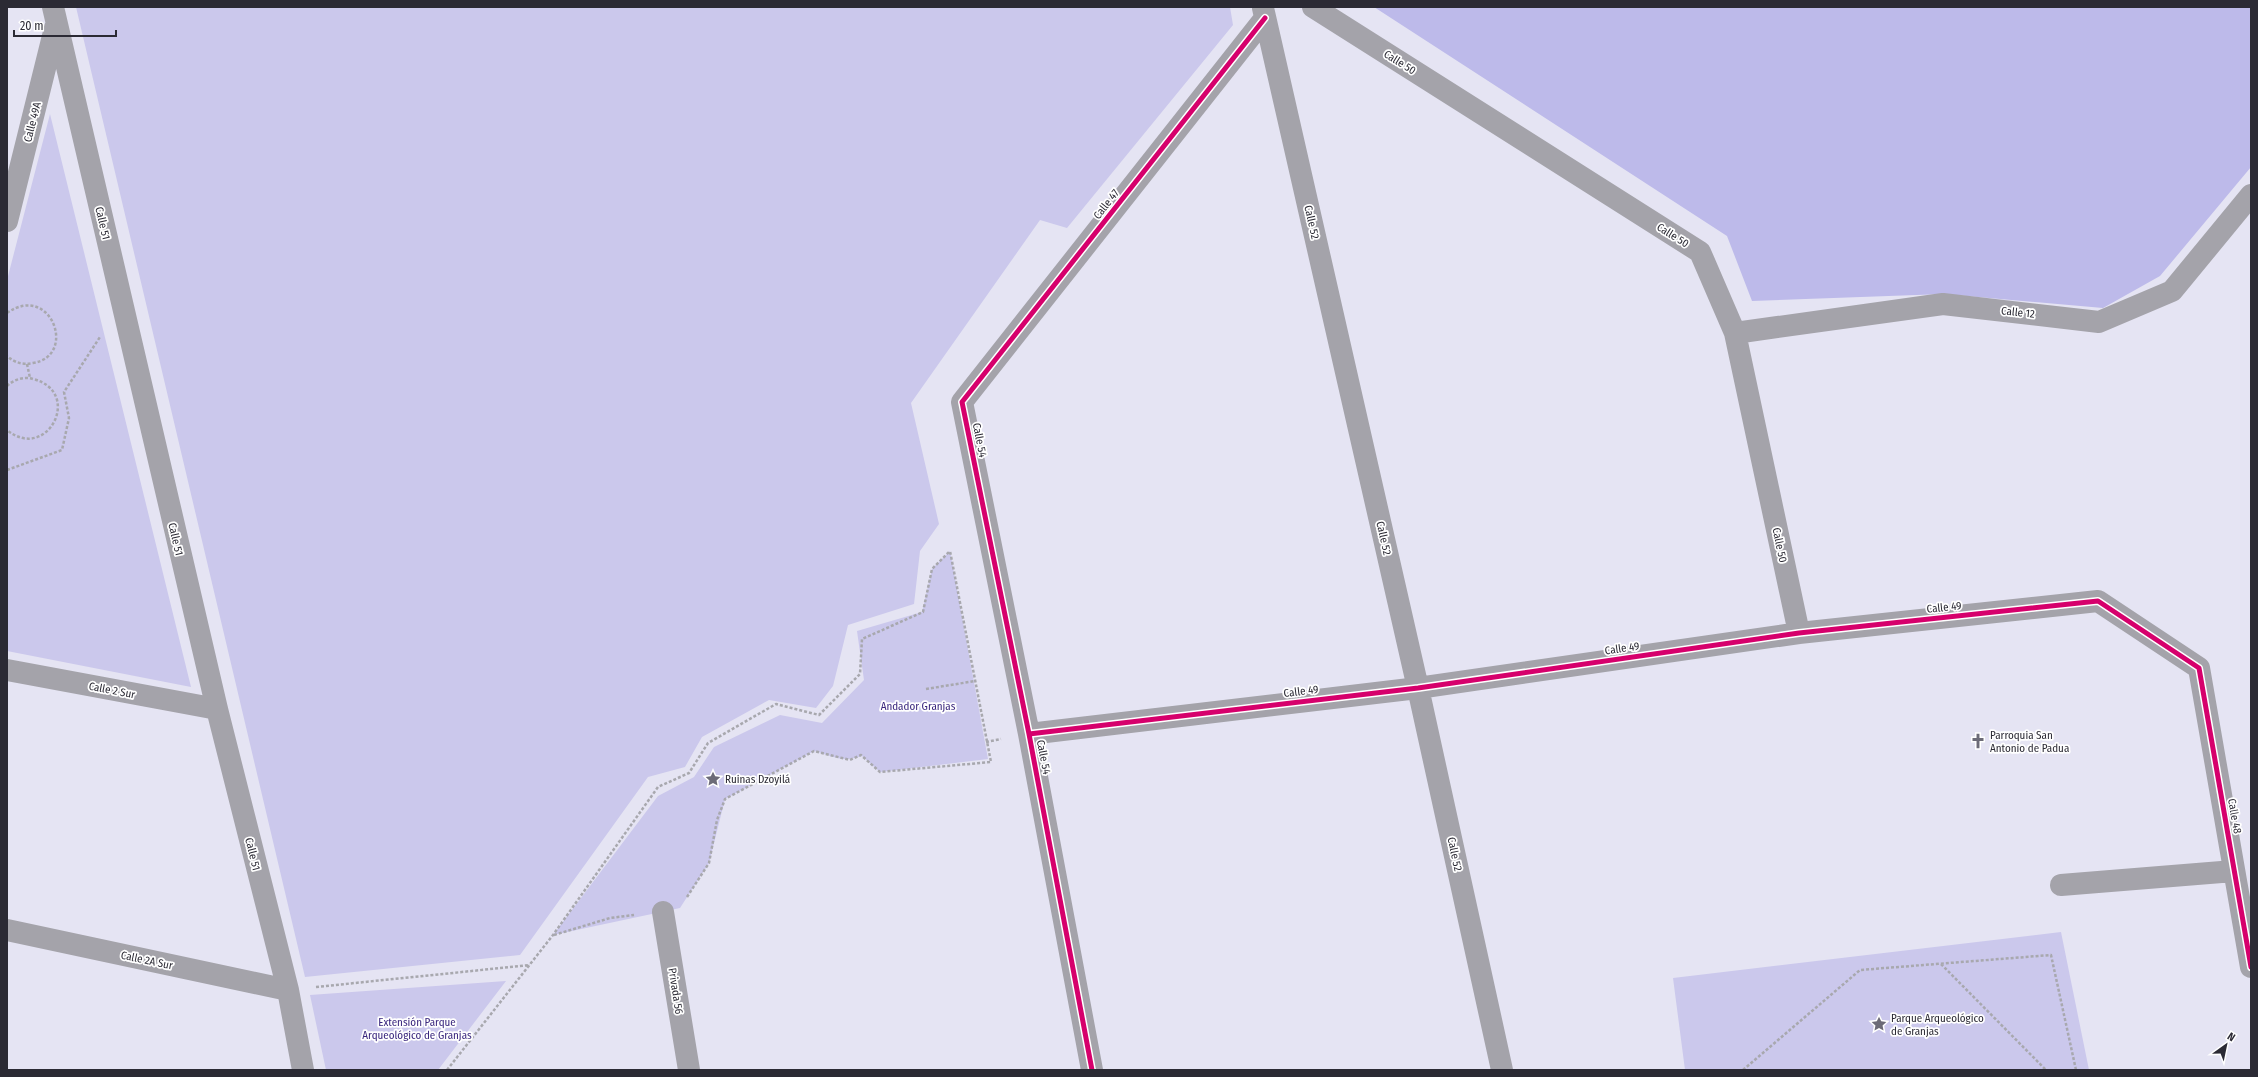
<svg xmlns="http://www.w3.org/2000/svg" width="2258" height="1077" font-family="'Fira Sans Condensed',sans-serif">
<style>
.green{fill:#cbc8ec}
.forest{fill:#bdbaea}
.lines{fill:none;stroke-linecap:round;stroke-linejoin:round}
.path{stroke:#a8a8ae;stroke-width:2.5;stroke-dasharray:3 2;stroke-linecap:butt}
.minor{stroke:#a4a3aa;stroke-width:22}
.cycleway-casing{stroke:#fff;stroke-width:8}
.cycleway{stroke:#d6006c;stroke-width:5}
.labels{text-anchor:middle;stroke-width:3.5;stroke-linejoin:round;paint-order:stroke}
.street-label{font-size:11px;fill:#2b2a34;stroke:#fff}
.park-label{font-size:11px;fill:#39267d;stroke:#fff}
.poi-label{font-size:11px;fill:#2b2a34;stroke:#fff;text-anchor:start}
</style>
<rect width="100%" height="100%" fill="#e5e4f3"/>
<path class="green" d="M76,7H1230L1233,25L1067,228L1040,220L911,403L939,524L920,551L914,604L848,625L833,686L816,708L769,700L702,737L685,767L648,777L520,955L305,977Z
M50,114L191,687L7,651V280Z
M950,551L988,759L880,772L862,756C841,763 833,756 814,751L725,799L709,863L680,908L553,935L658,796L694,777L714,747L780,715L822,723L864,680L857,631L922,612L932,569Z
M2061,932L2089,1070H1685L1673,978Z
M506,981L438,1070H326L310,995Z"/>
<path class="forest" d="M1374,7H2251V167L2160,276L2103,308L1944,294L1752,301L1727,236Z"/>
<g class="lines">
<path class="path" d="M7,313C51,282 78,356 33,363C23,365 15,363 7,356
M27,364L30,378
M7,386C13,380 24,376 33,379C84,392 47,463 7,430
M7,470L62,450L69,418L64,392L100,337
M926,689L975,681
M986,742L1001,739
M687,897L709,863L717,820L725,799L814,751L850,760L861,755L880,772L991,762L950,551
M554,935L610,918L634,915
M1941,964L2046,1070
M316,987L530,965
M447,1070L553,935L658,787L689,773L708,743L776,704L819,715L860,674L862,639L923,612L932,569L950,551
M1743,1070L1860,970L2051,955L2076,1070"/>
<path class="minor" d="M53,7L217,709L288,990L303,1070
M1313,7L1700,252L1735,333L1799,633
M1263,8L1418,688L1502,1070
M7,221L55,28
M1735,333L1943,304L2099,322L2172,291L2251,195
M7,670L217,709
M1029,734L1418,688L1799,633L2098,601L2199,668L2251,967
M2061,885L2234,871
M663,912L689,1070
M7,930L288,990
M1092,1070L1029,734L962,402L1265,18"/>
<defs>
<path id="cycleway" d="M1029,734L1418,688L1799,633L2098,601L2199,668L2251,967
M1092,1070L1029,734L962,402L1265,18"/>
</defs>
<use href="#cycleway" class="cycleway-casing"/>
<use href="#cycleway" class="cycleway"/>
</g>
<defs>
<symbol id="church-bare" viewBox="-9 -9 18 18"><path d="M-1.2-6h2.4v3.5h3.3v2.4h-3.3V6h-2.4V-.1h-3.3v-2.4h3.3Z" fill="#6c6b77" stroke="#fff" stroke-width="2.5" paint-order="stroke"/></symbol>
<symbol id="sight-bare" viewBox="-9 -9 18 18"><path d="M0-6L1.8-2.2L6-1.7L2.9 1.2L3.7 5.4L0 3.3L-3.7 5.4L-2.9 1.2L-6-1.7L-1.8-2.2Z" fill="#6c6b77" stroke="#fff" stroke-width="2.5" paint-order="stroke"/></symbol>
</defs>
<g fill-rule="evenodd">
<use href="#church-bare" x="1967" y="730" width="22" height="22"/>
<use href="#sight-bare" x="702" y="768" width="22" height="22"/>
<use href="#sight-bare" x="1868" y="1013" width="22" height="22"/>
</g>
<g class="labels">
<g class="street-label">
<text transform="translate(1400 62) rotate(32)" y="4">Calle 50</text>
<text transform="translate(32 122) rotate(-76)" y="4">Calle 49A</text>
<text transform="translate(1106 204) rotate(-52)" y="4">Calle 47</text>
<text transform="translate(1312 222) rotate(77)" y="4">Calle 52</text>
<text transform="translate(103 223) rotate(77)" y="4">Calle 51</text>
<text transform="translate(1673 235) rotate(32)" y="4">Calle 50</text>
<text transform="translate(2018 312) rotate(6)" y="4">Calle 12</text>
<text transform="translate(980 440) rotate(79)" y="4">Calle 54</text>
<text transform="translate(1384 538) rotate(77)" y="4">Calle 52</text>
<text transform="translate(176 539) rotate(77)" y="4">Calle 51</text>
<text transform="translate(1780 545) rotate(78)" y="4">Calle 50</text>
<text transform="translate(1944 607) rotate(-6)" y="4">Calle 49</text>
<text transform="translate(1622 648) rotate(-8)" y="4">Calle 49</text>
<text transform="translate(112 690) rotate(11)" y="4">Calle 2 Sur</text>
<text transform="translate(1301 691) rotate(-7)" y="4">Calle 49</text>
<text transform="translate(1044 757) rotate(79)" y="4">Calle 54</text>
<text transform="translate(2235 816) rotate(80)" y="4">Calle 48</text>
<text transform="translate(253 854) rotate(76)" y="4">Calle 51</text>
<text transform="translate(1455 854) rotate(78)" y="4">Calle 52</text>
<text transform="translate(147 960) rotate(12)" y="4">Calle 2A Sur</text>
<text transform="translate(676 991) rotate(81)" y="4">Privada 56</text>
</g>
<g class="park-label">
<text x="918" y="710">Andador Granjas</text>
<text x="417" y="1026">Extensión Parque<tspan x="417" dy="13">Arqueológico de Granjas</tspan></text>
</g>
<g class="poi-label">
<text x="1990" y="739">Parroquia San<tspan x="1990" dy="13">Antonio de Padua</tspan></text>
<text x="725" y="783">Ruinas Dzoyilá</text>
<text x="1891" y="1022">Parque Arqueológico<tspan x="1891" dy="13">de Granjas</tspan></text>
</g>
</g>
<rect width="2258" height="1077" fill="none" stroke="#2b2a34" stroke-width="16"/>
<g transform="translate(2226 1045) rotate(33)" stroke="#ffffff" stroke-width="3" paint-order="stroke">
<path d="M0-3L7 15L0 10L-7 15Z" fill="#2b2a34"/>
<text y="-6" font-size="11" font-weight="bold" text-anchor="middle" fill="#2b2a34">N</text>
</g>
<path d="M14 30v6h102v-6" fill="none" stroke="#2b2a34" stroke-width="2"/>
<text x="20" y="30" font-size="12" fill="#2b2a34" stroke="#ffffff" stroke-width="3" paint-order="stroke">20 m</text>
</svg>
